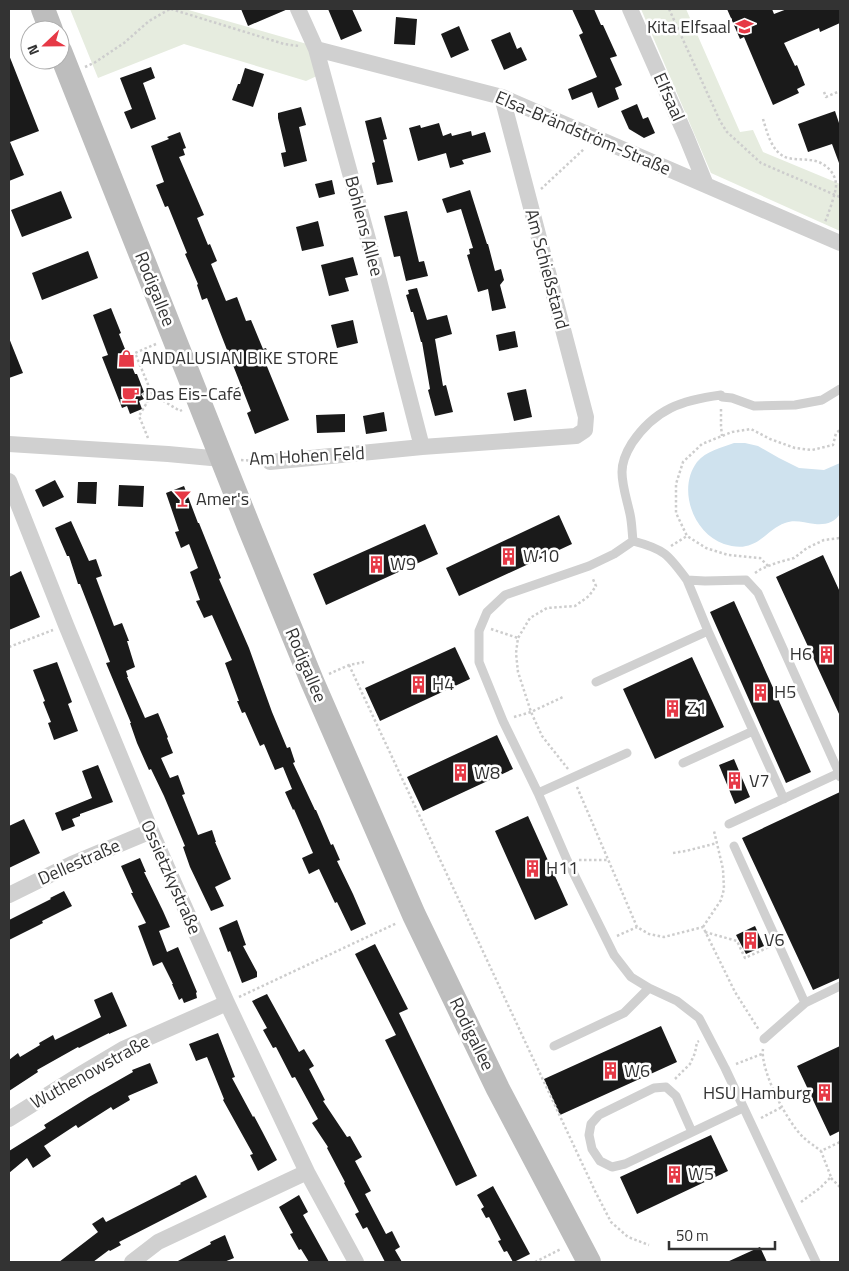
<svg xmlns="http://www.w3.org/2000/svg" width="849" height="1271" font-family="'Titillium Web',sans-serif">
<style>
.green{fill:#e6ecdf}
.water{fill:#cfe2ee}
.building{fill:#1a1a1a}
.lines{fill:none;stroke-linecap:round;stroke-linejoin:round}
.path{stroke:#cdcdcd;stroke-width:2.5;stroke-dasharray:2.5 2.5;stroke-linecap:butt}
.lane{stroke:#d0d0d0;stroke-width:9}
.street{stroke:#d0d0d0;stroke-width:16}
.secondary{stroke:#bdbdbd;stroke-width:24}
.labels{text-anchor:middle;stroke-width:5;stroke-linejoin:round;paint-order:stroke}
.poi-label{font-size:18px;fill:#333;stroke:#fff;text-anchor:start}
.street-label{font-size:18px;fill:#333;stroke:#fff}
</style>
<rect width="100%" height="100%" fill="#fff"/>
<path class="green" d="M70,9H185L307,44L319,75L306,81L184,44L98,78Z
M641,9H686L740,132L753,130L763,152L840,184V231L711,173Z"/>
<path class="water" d="M734,443H745L758,446L779,458L799,468L824,470L840,463C840,476 840,489 840,501C840,504 841,510 840,513C836,523 824,525 815,524C804,523 795,519 785,523C770,528 762,543 746,546C739,548 731,546 724,544C693,533 677,489 697,462C706,451 721,448 734,443Z"/>
<path class="building" d="M241,9H288L248,26Z
M328,9H352L362,31L341,40Z
M572,9H594L601,25H603L617,56L610,58L622,85L615,88L619,99L598,108L592,92L572,100L568,89L597,77L579,35L583,33Z
M727,9H772L774,14L787,9H840V23L820,32L819,28L784,43L795,66L797,65L805,85L797,89L799,93L773,105L744,37L740,39Z
M396,17L417,19L415,45L394,44Z
M459,26L469,50L451,58L441,34Z
M510,32L517,49L521,47L527,60L504,70L491,40Z
M9,55L39,131L10,142L24,175L9,181Z
M151,67L155,78L143,83L156,119L131,129L124,112L132,109L120,78Z
M245,68L264,74L253,107L232,100L238,84H240Z
M637,104L643,119L648,117L655,133L644,138L629,129L621,111Z
M301,107L306,125L299,127L307,161L284,167L281,153L286,152L278,118V113Z
M835,111L840,126V163H839L832,144L808,152L798,124Z
M381,117L387,139L383,140L393,182L377,185L372,163L375,162L365,121Z
M439,123L443,136L451,133L452,136L471,131L472,136L485,132L491,152L462,160L464,164L450,168L446,153L418,161L409,128L420,125L421,128Z
M180,132L186,148L183,149L185,155L179,157L204,215L197,218L208,245L210,244L217,261L211,264L226,301L237,297L246,321L251,320L263,349L266,348L271,362L266,364L289,420L255,434L247,413L251,411L220,332L207,298L202,300L197,285L198,284L185,254L187,253L168,206L165,207L156,185L164,182L151,146L169,139L167,137Z
M332,180L335,194L319,198L315,184Z
M470,190L487,244H488L495,271L501,269L504,280L500,285L506,308L492,311L488,289L478,292L467,255L470,254L469,249L473,248L461,209L447,213L442,199Z
M61,191L72,218L22,237L11,210Z
M407,211L419,262L424,261L428,276L406,281L400,256L394,257L384,216Z
M318,221L324,246L302,251L296,227Z
M88,251L98,278L42,300L32,273Z
M353,257L358,275L345,278L349,291L329,296L321,265Z
M417,288L427,320L447,315L452,334L435,339L443,386L446,385L453,412L435,416L428,390L430,389L422,342H421L413,312H411L406,295L409,294L408,290Z
M111,308L121,333L119,334L135,374H137L144,392L141,394L144,399L139,401L142,409L130,414L127,406L122,408L102,357L108,355L93,315Z
M353,320L358,343L337,348L331,325Z
M515,331L518,347L499,351L496,335Z
M9,338L23,373L9,378Z
M526,389L532,417L514,421L507,393Z
M384,412L387,431L366,434L363,416Z
M345,414V432L317,433L316,415Z
M55,480L64,497L43,507L35,490Z
M78,482H97L96,504L77,503Z
M119,485L144,486L143,507L118,506Z
M184,486L198,523H199L221,578L219,579L249,648L272,712L287,748L290,747L295,762L293,763L315,810H316L331,845L333,844L340,860L337,861L353,894L366,924L351,931L337,902L335,903L319,869L309,874L302,858L313,853L294,809L293,810L285,792L292,789L283,767L275,770L264,744L260,746L245,712L242,713L237,701H239L225,663L232,660L212,615L204,618L196,601L200,600L190,572L198,568L189,544L181,548L175,532L179,531L166,493Z
M559,515L572,544L459,596L446,568Z
M71,521L89,561L96,559L102,576L96,578L114,626L122,623L129,641H127L135,667L126,671L128,677H127L145,718L158,713L168,737L167,738L173,753L161,758L170,778L178,775L185,794L182,795L198,835L212,830L216,842H215L231,879L215,887L224,906L211,911L190,867L183,847L185,846L164,796L151,769L149,770L137,743L130,723H131L106,663L110,662L94,620L80,584H78L69,556H67L55,528Z
M425,524L438,554L326,605L313,574Z
M823,555L840,592V716L776,577Z
M21,571L40,617L9,630V577Z
M734,601L811,772L786,783L710,612Z
M455,647L470,679L380,721L365,688Z
M692,657L724,727L655,759L623,689Z
M57,662L72,702L68,704L78,731L54,740L48,723L51,722L43,702L45,701L33,670Z
M497,735L513,769L423,811L407,777Z
M734,759L750,797L735,804L719,765Z
M98,765L113,802L80,814V816L72,819L75,826L62,831L55,813L92,798L82,771Z
M840,792V978L813,990L742,838Z
M528,816L568,905L535,920L495,831Z
M24,819L40,853L9,868V826Z
M140,858L146,872H144L163,911L170,927L159,931L167,952L178,947L197,992L196,993L197,998L184,1003L182,998L179,1000L172,984H173L162,962L153,966L138,926L146,923L131,893H133L121,866Z
M64,891L72,906L42,921L43,923L9,940V920L51,899L50,898Z
M237,920L246,945L243,946L257,972V977L242,983L230,951L228,952L219,928Z
M755,926L764,946L746,954L736,935Z
M375,944L408,1009L399,1013L477,1176L456,1186L385,1040L396,1035L355,954Z
M112,992L127,1026L109,1034V1033L79,1048L78,1047L37,1070L38,1072L9,1091V1060L18,1053L20,1057L40,1045L39,1043L53,1035L55,1040L101,1017L94,1000Z
M267,994L299,1052L304,1049L314,1066L309,1069L325,1100L323,1101L347,1137L350,1136L362,1157L355,1161L371,1191L365,1194L386,1234L392,1231L400,1247L395,1250L402,1262H385L367,1227L363,1229L355,1214L359,1212L344,1183L345,1182L327,1148L328,1147L312,1123L318,1119L295,1077L292,1078L276,1047L273,1048L263,1030L267,1028L252,1001Z
M661,1026L677,1062L560,1115L544,1079Z
M218,1033L235,1077L232,1078L253,1117L254,1116L262,1131L277,1160L258,1171L250,1155L253,1154L223,1100L224,1099L207,1057L196,1061L189,1044Z
M840,1046V1131L830,1136L797,1066Z
M150,1063L158,1083L128,1096L130,1100L113,1110L111,1107L78,1128L76,1125L44,1146L51,1156L33,1168L27,1158L9,1173V1151L46,1128L44,1125L89,1097L133,1072L132,1070Z
M711,1135L728,1171L637,1214L620,1177Z
M196,1175L207,1197L119,1242L121,1245L110,1251L109,1250L93,1262H59L98,1232L92,1224L103,1217L106,1222L181,1184L180,1183Z
M493,1186L530,1254L514,1262H513L507,1251L504,1252L498,1241L501,1240L489,1217L486,1218L481,1209L484,1207L477,1195Z
M299,1195L308,1212L303,1215L329,1262H309L301,1249L299,1250L290,1234L293,1233L279,1207Z
M225,1235L234,1258L224,1262H176L211,1244L210,1242Z
M760,1247L767,1262H727Z"/>
<g class="lines">
<path class="path" d="M171,9L284,44L299,46
M669,9L720,121L727,132L761,163L840,197
M85,67L94,63L124,43L149,21L170,9
M824,92L826,97L840,91
M763,119C767,132 771,149 783,156C790,160 802,159 810,160C823,161 835,171 836,184C837,190 828,215 825,222
M541,189L584,149
M156,344L135,353L152,394L180,411L182,410
M143,393L147,403
M721,409V426L722,436
M148,438L139,416L152,394
M241,460L256,461
M671,546L687,536
M768,566L760,558L728,555L706,548L687,536L676,513V484L683,462L702,444L732,432L751,429L770,439L795,448L812,450L833,445L836,433L840,430
M755,573L761,569L776,563L794,558L807,548L824,540L840,538
M491,629L518,638
M9,647L53,630
M349,665L595,1191L611,1222L628,1237L649,1245
M329,674L349,665L364,662
M514,717L531,712L563,697
M568,769L542,736L531,712L518,672L516,653L518,638L530,618L547,608L575,606L589,596L596,586L592,577
M577,787L637,927L649,934L664,937L703,927L735,992L759,1030
M673,853L686,851L717,843
M579,860H608
M703,927L721,900L724,889L723,869L714,831
M705,932L737,941L745,958L769,947
M617,936L637,927
M239,997L397,923
M763,1049C760,1070 787,1122 803,1137C808,1142 815,1146 821,1151
M736,1064L762,1054
M675,1079L690,1064L695,1053L697,1042L699,1041
M761,1118L782,1107
M831,1178L840,1187
M801,1202L820,1188L831,1177L821,1151L840,1142
M535,1262L561,1249"/>
<path class="lane" d="M633,541C632,532 632,523 630,514C627,500 622,486 622,472C622,462 627,451 632,443C655,409 682,400 721,395L722,397L732,398L754,406L795,405L822,400L840,389
M687,580L708,631L784,799
M596,682L708,631
M683,763L753,731
M538,793L627,753
M729,824L839,773L840,777
M734,846L805,1003
M764,1039L805,1003L840,986
M554,1046L624,1013L649,988
M692,1132L676,1096L666,1087L654,1088L599,1115L591,1124L589,1135L592,1149L600,1161L612,1167L625,1164L743,1108
M816,1262L725,1068L699,1018L677,1001L649,988L631,977L614,955L567,860L538,793L503,721L479,662V631L487,612L505,595L589,566L614,554L633,541C664,549 668,554 687,580L705,581L746,580L758,593L839,773L840,772"/>
<path class="street" d="M298,9L316,49L374,261L422,447
M630,9L686,136L706,185
M316,49L502,97L840,243
M9,444L168,454L222,459
M270,462L422,447L576,436L585,430L586,417L502,97
M9,481L66,625L151,831L227,1003L307,1172L356,1262
M9,895L72,864L151,831
M9,1119L81,1074L123,1049L227,1003
M132,1262L158,1242L307,1172"/>
<path class="secondary" d="M43,9L51,30
M60,51L249,527L312,681L414,915L498,1089L589,1262"/>
</g>
<defs>
<symbol id="school-bare" viewBox="-9 -9 18 18"><path d="M0-5L7-2L0 1L-7-2ZM-4 1L0 2.5L4 1V4Q0 6-4 4Z" fill="#e63946" stroke="#fff" stroke-width="2.5" paint-order="stroke"/></symbol>
<symbol id="shop-bare" viewBox="-9 -9 18 18"><path d="M-5-2.5h2.3a2.7 3.5 0 0 1 5.4 0H5L5.5 6h-11ZM-1.5-2.5h3a1.5 2.3 0 0 0-3 0Z" fill="#e63946" stroke="#fff" stroke-width="2.5" paint-order="stroke"/></symbol>
<symbol id="cafe-bare" viewBox="-9 -9 18 18"><path d="M-5.5-4.5H6V0H3Q3 3.5 0 3.5H-2.5Q-5.5 3.5-5.5 0ZM3-3.2v2h1.7v-2ZM-6 4.5H4V6H-6Z" fill="#e63946" stroke="#fff" stroke-width="2.5" paint-order="stroke"/></symbol>
<symbol id="bar-bare" viewBox="-9 -9 18 18"><path d="M-6-5H6L.8 .8V4.5H3.5V6h-7V4.5H-.8V.8Z" fill="#e63946" stroke="#fff" stroke-width="2.5" paint-order="stroke"/></symbol>
<symbol id="building-bare" viewBox="-9 -9 18 18"><path d="M-4-6H4V6H1V3H-1V6H-4ZM-2.5-4.3h1.7v1.8h-1.7ZM.8-4.3h1.7v1.8H.8ZM-2.5-1h1.7V.8h-1.7ZM.8-1h1.7V.8H.8Z" fill="#e63946" stroke="#fff" stroke-width="2.5" paint-order="stroke"/></symbol>
</defs>
<g fill-rule="evenodd">
<use href="#school-bare" x="732" y="14" width="25" height="25"/>
<use href="#shop-bare" x="114" y="346" width="25" height="25"/>
<use href="#cafe-bare" x="118" y="382" width="25" height="25"/>
<use href="#bar-bare" x="170" y="486" width="25" height="25"/>
<use href="#building-bare" x="496" y="544" width="25" height="25"/>
<use href="#building-bare" x="364" y="552" width="25" height="25"/>
<use href="#building-bare" x="814" y="642" width="25" height="25"/>
<use href="#building-bare" x="406" y="672" width="25" height="25"/>
<use href="#building-bare" x="748" y="680" width="25" height="25"/>
<use href="#building-bare" x="660" y="696" width="25" height="25"/>
<use href="#building-bare" x="448" y="760" width="25" height="25"/>
<use href="#building-bare" x="722" y="768" width="25" height="25"/>
<use href="#building-bare" x="520" y="856" width="25" height="25"/>
<use href="#building-bare" x="738" y="928" width="25" height="25"/>
<use href="#building-bare" x="598" y="1058" width="25" height="25"/>
<use href="#building-bare" x="812" y="1080" width="25" height="25"/>
<use href="#building-bare" x="662" y="1162" width="25" height="25"/>
</g>
<g class="labels">
<g class="poi-label">
<text x="731" y="33" text-anchor="end">Kita Elfsaal</text>
<text x="141" y="364">ANDALUSIAN BIKE STORE</text>
<text x="145" y="400">Das Eis-Café</text>
<text x="196" y="505">Amer's</text>
<text x="523" y="562">W10</text>
<text x="390" y="570">W9</text>
<text x="812" y="660" text-anchor="end">H6</text>
<text x="432" y="690">H4</text>
<text x="774" y="698">H5</text>
<text x="687" y="714">Z1</text>
<text x="474" y="779">W8</text>
<text x="749" y="787">V7</text>
<text x="546" y="874">H11</text>
<text x="764" y="946">V6</text>
<text x="624" y="1077">W6</text>
<text x="811" y="1099" text-anchor="end">HSU Hamburg</text>
<text x="688" y="1180">W5</text>
</g>
<g class="street-label">
<text transform="translate(669 97) rotate(66)" y="6">Elfsaal</text>
<text transform="translate(583 133) rotate(23)" y="6">Elsa-Brändström-Straße</text>
<text transform="translate(364 226) rotate(75)" y="6">Bohlens Allee</text>
<text transform="translate(547 269) rotate(75)" y="6">Am Schießstand</text>
<text transform="translate(155 289) rotate(68)" y="6">Rodigallee</text>
<text transform="translate(307 456) rotate(-3)" y="6">Am Hohen Feld</text>
<text transform="translate(306 665) rotate(67)" y="6">Rodigallee</text>
<text transform="translate(79 862) rotate(-24)" y="6">Dellestraße</text>
<text transform="translate(171 877) rotate(66)" y="6">Ossietzkystraße</text>
<text transform="translate(472 1034) rotate(64)" y="6">Rodigallee</text>
<text transform="translate(90 1072) rotate(-29)" y="6">Wuthenowstraße</text>
</g>
</g>
<rect width="849" height="1271" fill="none" stroke="#333333" stroke-width="20"/>
<g transform="translate(45 45) rotate(248)"><circle r="24" fill="#ffffff" stroke="#adadad"/>
<path d="M0-4L9 19L0 12L-9 19Z" fill="#e63946"/>
<text y="-8" font-size="14" font-weight="bold" text-anchor="middle" fill="#333333">N</text>
</g>
<path d="M669 1241v8h106v-8" fill="none" stroke="#333333" stroke-width="2.5"/>
<text x="676" y="1241" font-size="15" fill="#333333" stroke="#ffffff" stroke-width="4" paint-order="stroke">50 m</text>
</svg>
